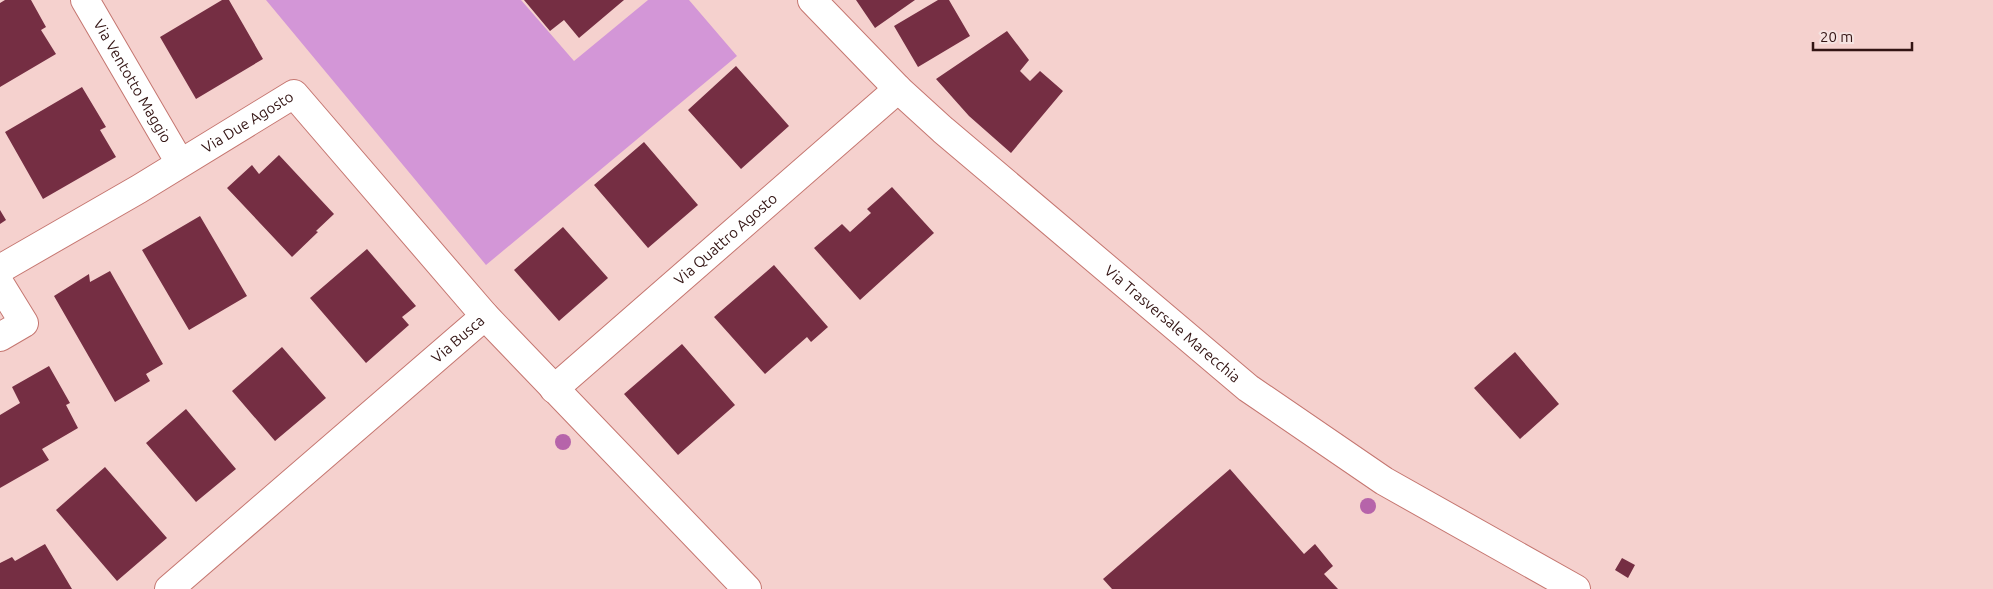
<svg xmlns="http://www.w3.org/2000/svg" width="1993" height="589" font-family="Ubuntu,sans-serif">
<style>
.green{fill:#d396d7}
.building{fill:#752e43}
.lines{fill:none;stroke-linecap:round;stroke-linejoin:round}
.street-casing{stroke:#c57670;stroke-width:30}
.secondary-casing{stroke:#c57670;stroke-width:30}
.street{stroke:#fff;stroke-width:28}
.secondary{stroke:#fff;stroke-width:28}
.tree{fill:#b664aa}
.labels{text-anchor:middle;stroke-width:5;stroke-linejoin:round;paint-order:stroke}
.street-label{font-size:15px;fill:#331413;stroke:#f5e3e1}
</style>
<rect width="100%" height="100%" fill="#f5d1ce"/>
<path class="green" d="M266,0H521L574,61L648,0H689L737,56L486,265Z"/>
<path class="building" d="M5,0H31L46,27L41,30L56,54L0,87V3Z
M222,0H229L263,59L196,99L160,37Z
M524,0H624L579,38L564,20L550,31Z
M856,0H915L875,28Z
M938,0H949L970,36L918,67L894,26Z
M1007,31L1029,60L1020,71L1030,81L1040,71L1063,91L1011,153L969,116L936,79Z
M736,66L789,126L741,169L688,110Z
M82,87L106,127L100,130L116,157L43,199L5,132Z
M644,142L698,205L648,248L594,185Z
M279,155L334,214L316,231L318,232L292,257L227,188L252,165L259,174Z
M892,187L934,233L860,300L814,248L842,224L850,232L871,213L867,209Z
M0,210L6,220L0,224Z
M200,216L247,296L189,330L142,250Z
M563,227L608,278L559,321L514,270Z
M367,249L416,306L402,317L409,325L366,363L310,298Z
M774,265L828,327L811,342L807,337L765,374L714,317Z
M110,271L163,364L146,374L150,381L115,402L54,296L89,274L90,282Z
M682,344L735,405L678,455L624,394Z
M282,347L326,398L275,441L232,391Z
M1515,352L1559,404L1520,439L1474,388Z
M49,366L70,403L66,405L78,428L42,449L49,460L0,488V415L20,403L12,387Z
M186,409L236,469L196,502L146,443Z
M105,467L167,538L117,581L56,510Z
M1230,469L1304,554L1315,544L1333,566L1324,574L1338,589H1112L1103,579Z
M45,544L72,589H0V563L12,557L15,561Z
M1622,558L1635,565L1628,578L1615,570Z"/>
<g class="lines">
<defs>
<g id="street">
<path id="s1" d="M85,0L180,163"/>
<path id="s2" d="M0,269L139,189L294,94L485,316L747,589"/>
<path d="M0,284L24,323L0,337"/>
<path id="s3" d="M554,389L898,89"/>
<path id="s4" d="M169,589L485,316"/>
</g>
<g id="secondary">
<path id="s5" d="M812,0L898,89L943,130L1248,388L1384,481L1576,589"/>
</g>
</defs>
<use href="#street" class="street-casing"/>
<use href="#secondary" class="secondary-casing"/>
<use href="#street" class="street"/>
<use href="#secondary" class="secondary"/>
</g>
<g class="tree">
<circle cx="563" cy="442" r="8"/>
<circle cx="1368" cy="506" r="8"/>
</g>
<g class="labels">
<g class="street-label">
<text dy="5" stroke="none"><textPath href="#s1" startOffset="94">Via Ventotto Maggio</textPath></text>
<text dy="5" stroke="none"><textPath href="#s2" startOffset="288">Via Due Agosto</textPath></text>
<text dy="5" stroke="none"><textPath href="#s3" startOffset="228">Via Quattro Agosto</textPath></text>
<text dy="5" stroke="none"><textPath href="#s5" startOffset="485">Via Trasversale Marecchia</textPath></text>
<text dy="5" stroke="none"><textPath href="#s4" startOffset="382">Via Busca</textPath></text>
</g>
</g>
<path d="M1813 42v8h99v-8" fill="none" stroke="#331413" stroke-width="2.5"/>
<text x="1820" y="42" font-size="15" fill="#331413" stroke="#f5e3e1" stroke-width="4" paint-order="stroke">20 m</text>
</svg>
